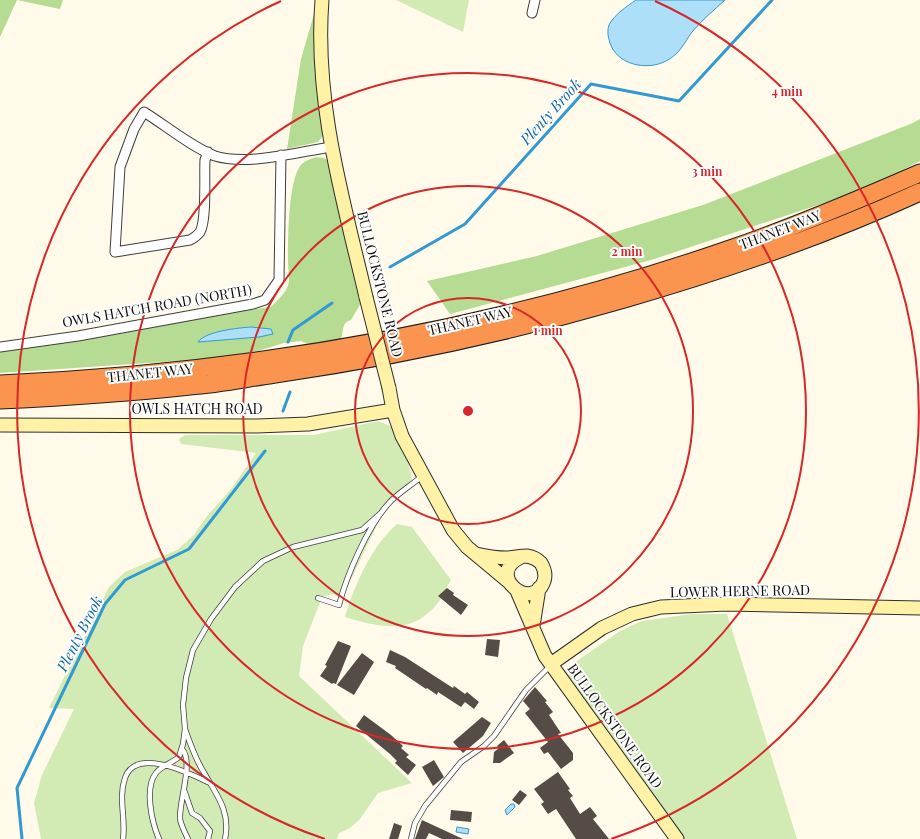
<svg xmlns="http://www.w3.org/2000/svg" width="920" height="839" font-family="'Playfair Display',serif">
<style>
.green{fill:#d2eab3}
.forest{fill:#b6db92}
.water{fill:#ade0f8;stroke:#3299d2}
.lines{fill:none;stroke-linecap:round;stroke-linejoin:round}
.stream{stroke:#3299d2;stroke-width:3}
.building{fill:#554c48}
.lane-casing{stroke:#3f3f3f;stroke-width:6}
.street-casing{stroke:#3f3f3f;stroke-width:11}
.secondary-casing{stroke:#2e2e2e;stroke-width:15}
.highway-casing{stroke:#1d1d1d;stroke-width:19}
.lane{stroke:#fff;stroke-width:4.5}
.street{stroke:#fff;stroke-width:9}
.secondary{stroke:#fff1a5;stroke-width:13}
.highway{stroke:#fa944e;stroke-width:17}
.secondary-bridge-casing{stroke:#2e2e2e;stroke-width:15;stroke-linecap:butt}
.secondary-bridge{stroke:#fff1a5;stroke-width:13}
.ring{fill:none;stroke:#d62828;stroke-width:2}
.labels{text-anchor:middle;stroke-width:4;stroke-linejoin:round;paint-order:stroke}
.street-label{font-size:14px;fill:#0c0c0c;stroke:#fff}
.water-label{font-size:15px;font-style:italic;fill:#1169a1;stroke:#fff}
.centre{fill:#d62828;stroke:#fff;stroke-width:2}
.ring-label{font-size:12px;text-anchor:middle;font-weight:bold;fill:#d62828;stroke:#fff;stroke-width:4;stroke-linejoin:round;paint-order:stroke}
</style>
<rect width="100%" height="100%" fill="#fffaea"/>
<path class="green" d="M396,0H469L463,32Z
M378,421C381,423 387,424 390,426C399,434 413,471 412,483L385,508L342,598L333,594L322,597L303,646L299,676L412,783L378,793L360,819L350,828L339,833L337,839H41L34,803L42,775L74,709L49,708L109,587L125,572L177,550L194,535L207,516L232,488L256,453L181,444L179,439L185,435H314Z
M397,524L412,527L451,580C446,587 443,597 437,604C411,636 379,627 345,617C355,584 371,547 397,524Z
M692,614H727L797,839H679L561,672L620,631L642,621Z"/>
<path class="forest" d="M0,0H63L60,9L17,0L0,37Z
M314,14H317L325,133L318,142L287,149L301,59Z
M920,119V161L867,189L651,260L450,314L427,281L537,256L703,205L913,123Z
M316,157L324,158L330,162L361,303L351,320C341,323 344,331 341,339L334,342L308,344L301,341L284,343L247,354L207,359L0,373V351L224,313L271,307C276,301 284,295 287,288C291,280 288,270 288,261C288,239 288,184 300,166C304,161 310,159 316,157Z"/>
<path class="water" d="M636,0H725C714,10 702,20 692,32C684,43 680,54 666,61C647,71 617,65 610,43C608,37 607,31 609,25C614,15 627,6 636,0Z
M251,327L271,329L273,334L259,337L198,342C206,331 238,328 251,327Z
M511,804H514L515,807L507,815L505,810Z
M457,827L469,829L468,834L456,832Z"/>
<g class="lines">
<path class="stream" d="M390,267L465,224L591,84L679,101L772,0
M288,342L293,330L332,303
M283,411L290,392
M22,839L17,788L105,604L125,580L189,549L265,451"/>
</g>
<path class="building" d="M447,588L454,593L453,595L468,605L461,615L438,596Z
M487,639L500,640L498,657L485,655Z
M338,641L351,646L336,684L333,683L332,684L320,676L327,666L325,665Z
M390,650L405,657L453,688L454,686L465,694L467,692L479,702L474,709L465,702L461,707L438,692L437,695L427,688L426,689L395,668L396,666L386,662Z
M362,653L374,662L354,695L337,685Z
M535,687L547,701L545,702L553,712L549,715L561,733L558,734L573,753V760L561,769L548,752L544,754L540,748L548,742L525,713L530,709L523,701Z
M364,715L391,735L403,746L401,748L409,755L406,757L416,765L408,775L395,763L397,761L390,754L356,726Z
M482,717L491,723L483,736L463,753L453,742Z
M504,740L514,753L500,763H493L494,752L499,748L497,746Z
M434,760L444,777L433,786L422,767Z
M558,772L570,789L568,790L573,796L570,798L580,814L590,807L597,816L593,819L609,839H576L556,809L548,814L541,804L544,802L534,789Z
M520,790L527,795L519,805L512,800Z
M451,810L472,812L471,822L450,820Z
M422,820L463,839H442L429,833L426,839H415Z
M394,823L402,826L398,839H389Z"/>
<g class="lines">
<defs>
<path id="lane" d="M318,598L339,605C347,574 368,526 389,503C398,493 412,485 422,476
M185,729L183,705L186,678L193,650L211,619L235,587L263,561L293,547L362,530L381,513
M182,749C194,762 179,800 180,819C181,825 185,833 188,839
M184,790L192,813L200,818L210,831L208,839
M123,839C126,819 118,798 125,778C136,746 191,774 210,783
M159,839C152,823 144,788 156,773C161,766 172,763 179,757L183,744L185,729C190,743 195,758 203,771C216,794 231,811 225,839
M411,839L415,823L425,806L461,762L484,746L494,736L526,690L550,666"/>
<path id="street" d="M532,13L535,0
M208,152L205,160C204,176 207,220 200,232C197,236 194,238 190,240L115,252L120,167L134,129L144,112C165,125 193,148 215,156C248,166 297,152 331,147
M0,347L78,336L253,304L265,300L279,280L281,155"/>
<path id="secondary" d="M322,0C314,102 343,199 366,297
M389,388L393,410L402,436L453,530L467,547L509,582
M0,425L257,426L308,424L393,410
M476,554C486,556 496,558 506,558C513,558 520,556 527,556C533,557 537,559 541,563C544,568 546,575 544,581C532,614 484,574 521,557
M517,591L545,656L677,839
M533,626L539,588
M551,664L602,628L632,614L661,607L727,604L920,608"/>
<path id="highway" d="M0,384C247,373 496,330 730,249C794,227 858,200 920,173
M0,400C63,397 127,393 190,386C219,384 247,378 275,374C393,357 510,332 624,299C725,270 824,236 920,192"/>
</defs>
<use href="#lane" class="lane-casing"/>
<use href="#street" class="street-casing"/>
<use href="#secondary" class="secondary-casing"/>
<use href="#highway" class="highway-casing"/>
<use href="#lane" class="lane"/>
<use href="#street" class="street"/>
<use href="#secondary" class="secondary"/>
<use href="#highway" class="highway"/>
<defs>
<path id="secondary-bridge" d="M366,297L389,388"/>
</defs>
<use href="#secondary-bridge" class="secondary-bridge-casing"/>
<use href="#secondary-bridge" class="secondary-bridge"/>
</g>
<g class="ring">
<circle cx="468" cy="411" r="113"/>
<circle cx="468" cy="411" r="225"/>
<circle cx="468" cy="411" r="338"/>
<path d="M325 839A451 451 0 0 1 281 1M655 1A451 451 0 0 1 611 839"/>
</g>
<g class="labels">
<g class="street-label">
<text transform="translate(780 230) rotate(-21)" y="5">THANET WAY</text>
<text transform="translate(380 284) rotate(76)" y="5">BULLOCKSTONE ROAD</text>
<text transform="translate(157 306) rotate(-10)" y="5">OWLS HATCH ROAD (NORTH)</text>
<text transform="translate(470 321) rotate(-13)" y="5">THANET WAY</text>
<text transform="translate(150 373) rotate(-6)" y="5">THANET WAY</text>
<text x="197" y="414">OWLS HATCH ROAD</text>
<text transform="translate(740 591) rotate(-1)" y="5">LOWER HERNE ROAD</text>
<text transform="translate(615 726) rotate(54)" y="5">BULLOCKSTONE ROAD</text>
</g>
<g class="water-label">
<text transform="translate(551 112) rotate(-48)" y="5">Plenty Brook</text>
<text transform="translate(80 634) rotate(-63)" y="5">Plenty Brook</text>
</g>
</g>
<circle cx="468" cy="411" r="6" class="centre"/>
<g class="ring-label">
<text x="787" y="96">4 min</text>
<text x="707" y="176">3 min</text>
<text x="627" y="256">2 min</text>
<text x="548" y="335">1 min</text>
</g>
</svg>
